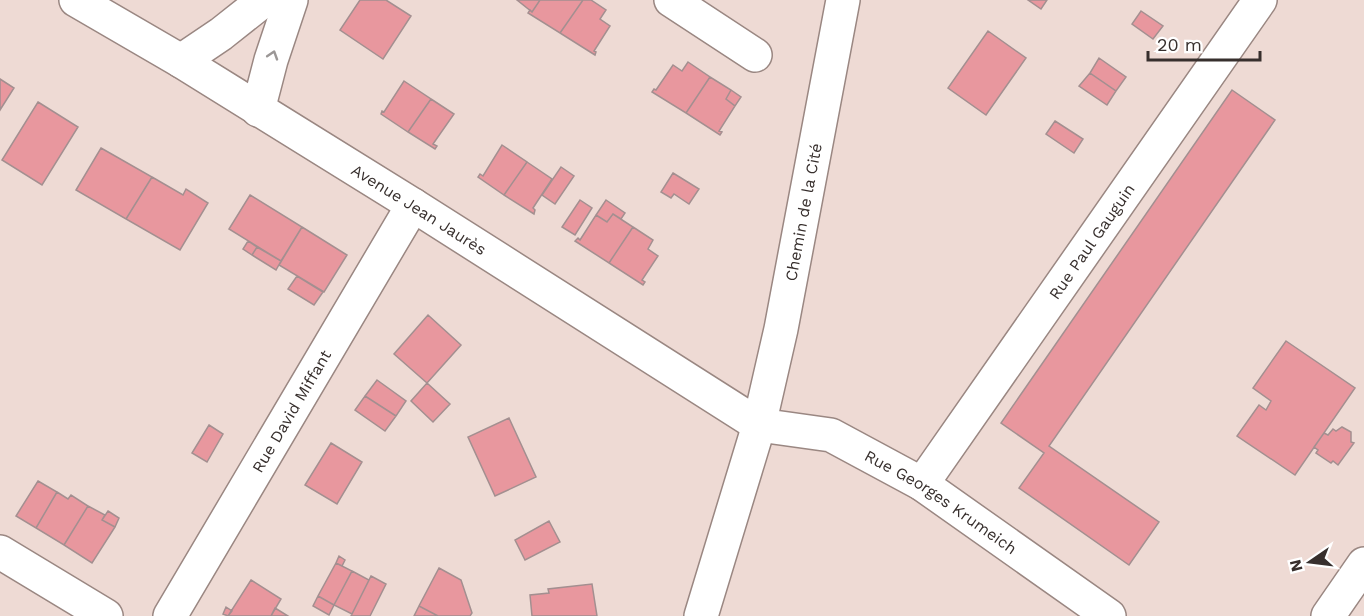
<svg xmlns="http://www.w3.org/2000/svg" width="1364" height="616" font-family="'Work Sans',sans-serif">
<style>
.building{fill:#e8979e;stroke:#a38f90;stroke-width:1.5}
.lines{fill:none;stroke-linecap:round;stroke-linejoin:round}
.minor-casing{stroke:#9a8782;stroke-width:36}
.major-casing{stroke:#9a8782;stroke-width:36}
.minor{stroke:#fff;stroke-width:33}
.major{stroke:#fff;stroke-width:33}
.oneway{stroke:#9b9796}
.labels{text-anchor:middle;stroke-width:6;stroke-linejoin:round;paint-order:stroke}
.street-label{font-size:16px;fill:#372f2d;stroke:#fff}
</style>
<rect width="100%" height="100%" fill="#eedad4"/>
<path class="building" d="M360,0H386L411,16L383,59L340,30Z
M517,0H540L532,12Z
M540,0H583L560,33L528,13L530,10L532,12Z
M583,0H591L606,10L600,19L610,26L594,51L596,52L595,55L560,33Z
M1028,0H1047L1041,9Z
M1141,11L1163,26L1153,39L1132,24Z
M988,31L1026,58L986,115L948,88Z
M1099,58L1126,77L1116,91L1090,73Z
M688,62L710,77L686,113L652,92L654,89L656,90L673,65L682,71Z
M1090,73L1116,91L1107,105L1079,86Z
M710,77L731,90L726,99L735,106L719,131L722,132L720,135L686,113Z
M0,79L14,88L0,110Z
M404,81L431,99L408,132L381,114L382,111L384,112Z
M731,90L741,97L735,106L726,99Z
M1232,90L1275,120L1049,446L1159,522L1129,565L1019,488L1044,453L1001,423Z
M431,99L454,114L433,144L437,146L435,149L408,132Z
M38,102L78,127L42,185L2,160Z
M1055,121L1083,139L1074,153L1046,134Z
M502,145L527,162L504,195L478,177L480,174L483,176Z
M101,148L152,177L126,219L76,190Z
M527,162L552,179L533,208L535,210L534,214L504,195Z
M561,167L574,176L555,204L542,195Z
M673,173L699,189L689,204L674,194L671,198L661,192Z
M152,177L183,195L186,189L208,203L180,250L126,219Z
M250,195L302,227L281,261L229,229Z
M580,200L592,208L575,235L562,227Z
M606,200L625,213L621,219L613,214L607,222L596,215Z
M613,214L633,227L609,263L575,241L578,238L580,240L596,215L607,222Z
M302,227L347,255L324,292L279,265Z
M633,227L653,240L648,249L658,256L642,280L645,282L643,285L609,263Z
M248,241L257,247L252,255L243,249Z
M257,247L281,261L276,270L252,255Z
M297,276L323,292L314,305L288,289Z
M428,315L461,345L427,383L394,354Z
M1286,341L1355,388L1295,475L1237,436L1259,405L1266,410L1271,401L1253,388Z
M377,380L406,401L396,416L365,396Z
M427,383L450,404L433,422L411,401Z
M365,396L396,416L385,431L355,410Z
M509,418L536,477L495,496L468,437Z
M209,425L223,434L207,462L192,453Z
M1342,427L1351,432V442L1354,443L1338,465L1333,461L1331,463L1316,453L1318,450L1314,447L1324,433L1328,435L1333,429L1336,431Z
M331,443L362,462L337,504L305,485Z
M38,481L57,492L36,528L16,516Z
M57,492L68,499L71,495L88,506L64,545L36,528Z
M88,506L105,515L102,520L115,527L92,563L64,545Z
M108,511L119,518L115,527L102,520Z
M549,521L560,542L525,560L515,540Z
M339,556L345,560L342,566L336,563Z
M336,563L352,571L334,605L318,596Z
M439,568L461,580L472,613L470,616H438L419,606Z
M352,571L369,580L352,614L334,605Z
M371,576L386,584L370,616H351Z
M251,580L281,599L271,616H228Z
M592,584L597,616H532L530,595L549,593L548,589Z
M318,596L334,605L329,615L313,606Z
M419,606L438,616H414Z
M226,607L232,611L228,616L223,614Z
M275,608L288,616H271Z"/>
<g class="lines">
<defs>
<g id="minor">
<path id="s1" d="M76,0L181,61L413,205L759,425L831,435L922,484L1109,616"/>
<path d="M671,0L755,55"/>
<path d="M181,61L221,34L264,0"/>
<path d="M258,110L271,60L291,0"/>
<path id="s2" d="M922,484L1260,0"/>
<path d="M0,552L106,616"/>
<path id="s3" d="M170,616L413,205"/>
<path d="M1328,616L1364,564"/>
</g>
<g id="major">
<path id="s4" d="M701,616L759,425L781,329L843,0"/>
</g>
</defs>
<use href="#minor" class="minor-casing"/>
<use href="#major" class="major-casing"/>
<use href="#minor" class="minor"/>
<use href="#major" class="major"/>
</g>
<defs><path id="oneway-chevron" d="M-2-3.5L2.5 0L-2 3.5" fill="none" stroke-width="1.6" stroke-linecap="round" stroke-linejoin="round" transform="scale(1.5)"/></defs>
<use class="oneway" href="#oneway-chevron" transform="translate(273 55) rotate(-72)"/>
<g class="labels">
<g class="street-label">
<text dy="6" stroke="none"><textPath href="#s1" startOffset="402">Avenue Jean Jaurès</textPath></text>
<text dy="6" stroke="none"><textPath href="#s4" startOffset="417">Chemin de la Cité</textPath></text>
<text dy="6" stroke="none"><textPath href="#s2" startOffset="296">Rue Paul Gauguin</textPath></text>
<text dy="6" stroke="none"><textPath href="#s3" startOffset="238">Rue David Miffant</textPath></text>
<text dy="6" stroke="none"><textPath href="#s1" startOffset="1006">Rue Georges Krumeich</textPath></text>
</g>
</g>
<g transform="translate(1310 562) rotate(256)" stroke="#ffffff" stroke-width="4.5" paint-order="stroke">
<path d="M0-4.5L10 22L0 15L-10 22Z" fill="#372f2d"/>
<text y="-9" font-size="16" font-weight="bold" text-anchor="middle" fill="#372f2d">N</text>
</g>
<path d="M1148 51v9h112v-9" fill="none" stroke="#372f2d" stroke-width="3"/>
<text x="1157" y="51" font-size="18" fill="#372f2d" stroke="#ffffff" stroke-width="4.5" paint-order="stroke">20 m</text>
</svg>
